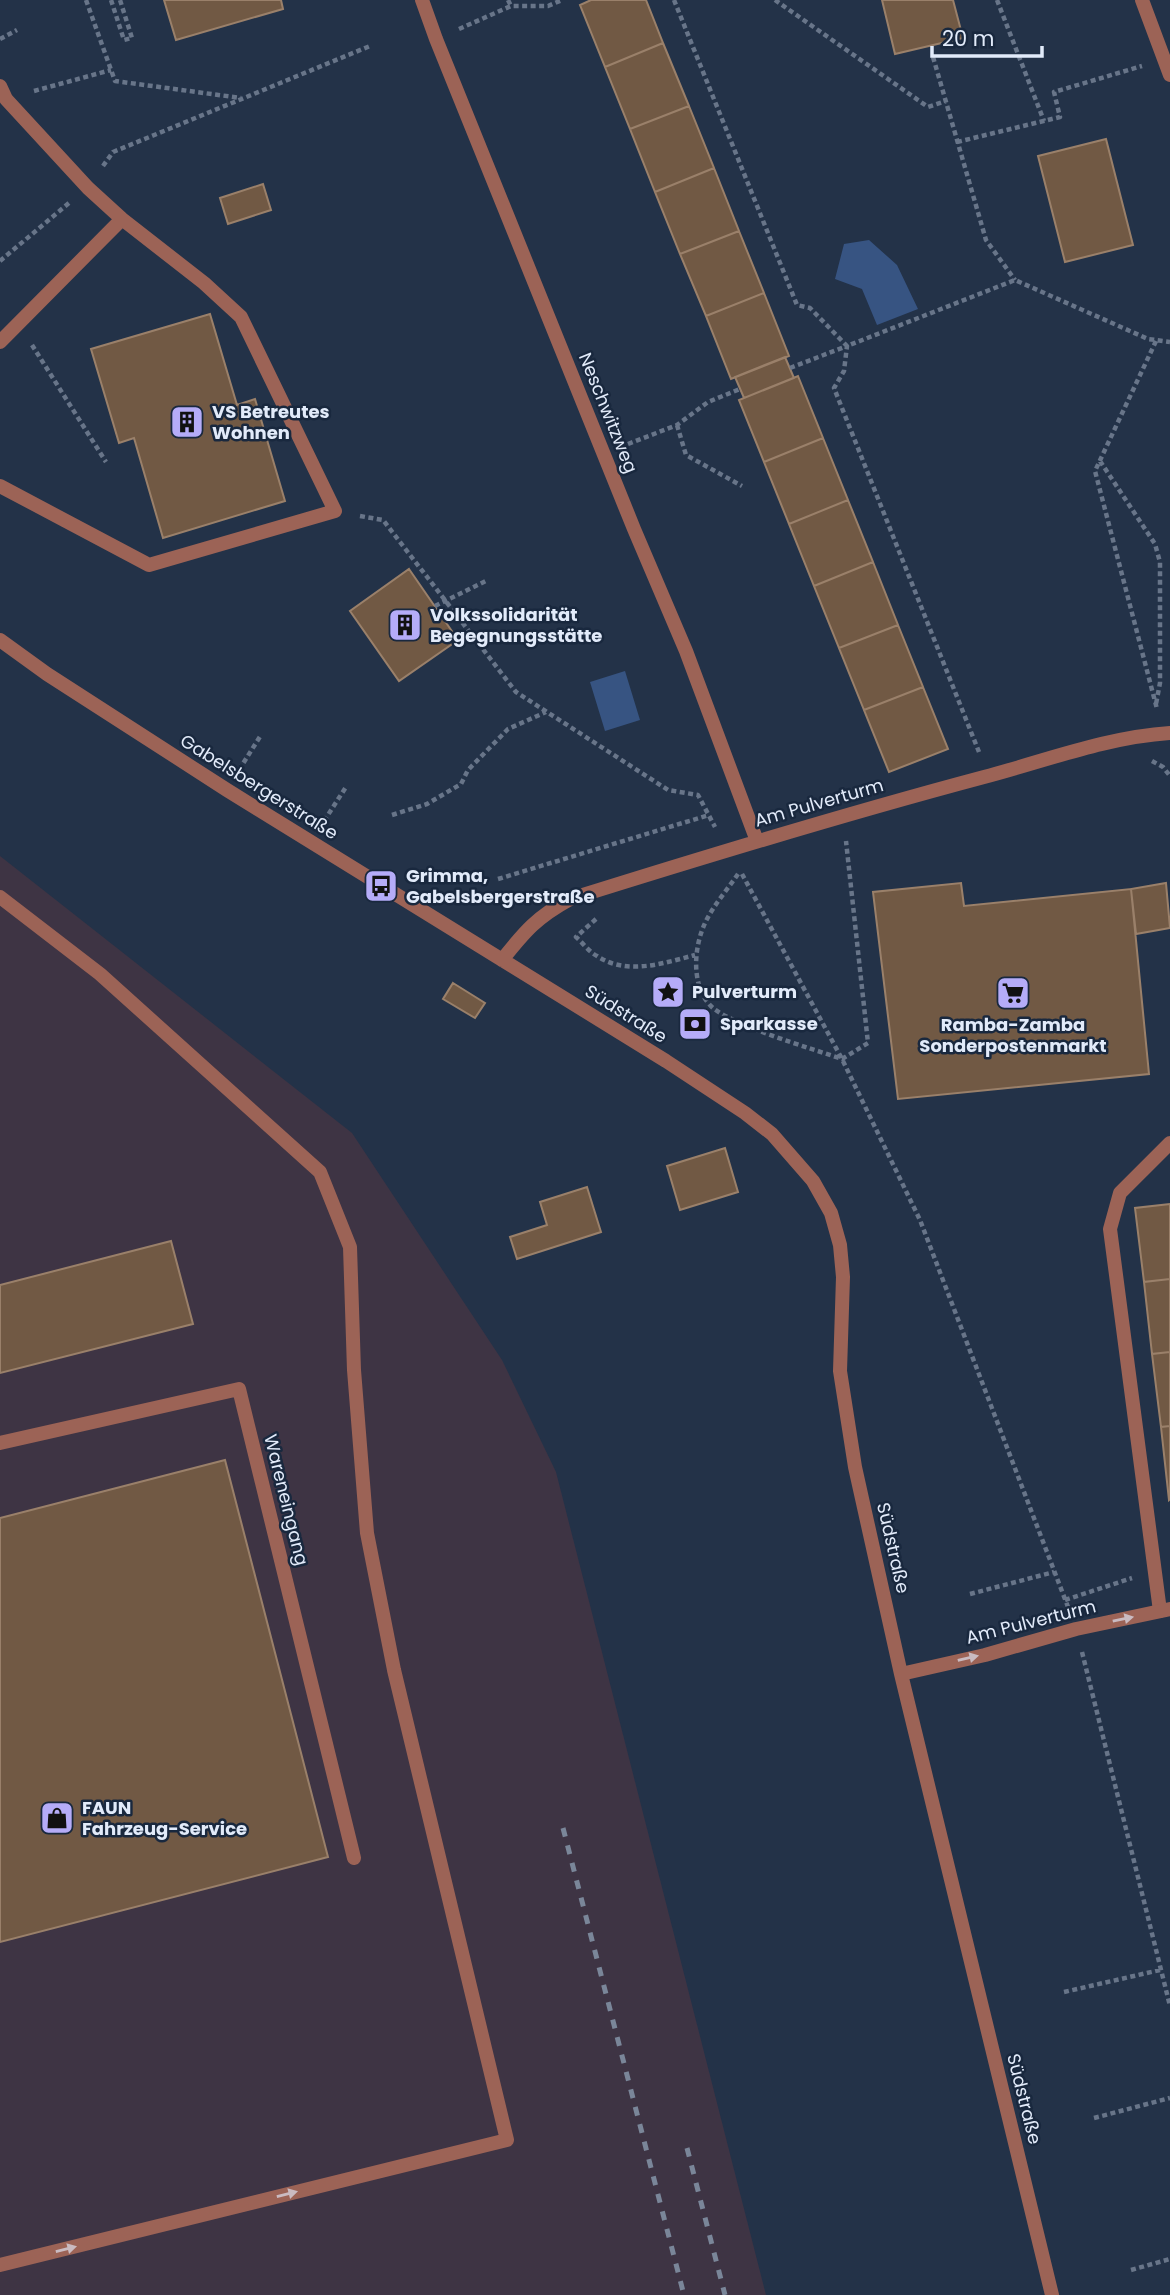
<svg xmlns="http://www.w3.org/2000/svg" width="1170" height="2295" font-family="Poppins,sans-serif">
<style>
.commercial{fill:#3e3444}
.green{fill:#375482}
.building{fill:#715944;stroke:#9a806a;stroke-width:2}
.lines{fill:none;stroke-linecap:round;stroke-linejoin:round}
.path{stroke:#687589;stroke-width:4.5;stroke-dasharray:5 3.5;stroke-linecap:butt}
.lane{stroke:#9c6356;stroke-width:14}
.street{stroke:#9c6356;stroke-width:14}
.rail{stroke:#7a8699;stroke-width:5;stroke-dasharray:9 9;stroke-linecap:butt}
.oneway{fill:#cabbc1}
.labels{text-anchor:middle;stroke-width:5;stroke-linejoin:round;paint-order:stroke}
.poi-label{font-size:18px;font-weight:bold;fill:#e2ebfa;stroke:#19283e;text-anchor:start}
.street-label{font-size:18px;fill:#e2ebfa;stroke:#19283e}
</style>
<rect width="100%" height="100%" fill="#233248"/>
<path class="commercial" d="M0,856L352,1133L502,1360L556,1472L766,2295H0Z"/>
<path class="green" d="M869,240L897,265L918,309L877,325L862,289L835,279L844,244Z
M625,671L640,720L605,731L590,682Z"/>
<path class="building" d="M164,0H281L283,9L176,40Z
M591,0H646L663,43L605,67L580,5Z
M882,0H953L963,38L895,54Z
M663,43L689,106L630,129L605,67Z
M689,106L714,168L655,192L630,129Z
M1106,139L1133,245L1065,262L1038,156Z
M714,168L739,231L680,254L655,192Z
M263,184L271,210L228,224L220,198Z
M739,231L764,293L706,316L680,254Z
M764,293L789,356L731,379L706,316Z
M210,314L237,405L255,399L285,501L163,538L134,438L119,443L91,349Z
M785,357L794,378L744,398L735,377Z
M798,376L823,438L764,462L739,400Z
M823,438L848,500L789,524L764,462Z
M848,500L873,562L814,586L789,524Z
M873,562L898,625L839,648L814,586Z
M409,569L458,640L399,681L350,611Z
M898,625L923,687L864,710L839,648Z
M923,687L948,749L889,772L864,710Z
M961,883L964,906L1131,889L1149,1074L898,1099L873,892Z
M1166,883L1170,928L1136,934L1131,889Z
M453,983L485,1003L475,1018L443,999Z
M725,1148L738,1192L680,1210L667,1166Z
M587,1187L601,1232L517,1259L510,1237L547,1225L540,1202Z
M1170,1204V1279L1144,1282L1135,1208Z
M171,1241L193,1324L0,1373V1285Z
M1170,1279V1352L1152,1354L1144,1282Z
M1170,1352V1426L1161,1427L1152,1354Z
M1170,1426V1499L1169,1500L1161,1427Z
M225,1460L328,1857L0,1942V1518Z"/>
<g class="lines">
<path class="path" d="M86,0L115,81L241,98
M111,0L124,40L132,38L120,0
M508,0L511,6
M674,0L797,305L810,308L847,346L1015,280L1148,339L1170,342
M775,0L928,107L946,101
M997,0L1044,121
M459,29L511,6H548L562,0
M0,39L17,30
M933,57L986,240L1015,280
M34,91L111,70
M957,142L1060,117L1054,92L1142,66
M103,166L113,152L370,46
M0,261L69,203
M1156,341L1095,471L1157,709
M32,345L106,462
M790,368L847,346L844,371L834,388L979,752
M677,425L686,455L742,486
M628,444L677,425L708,402L740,389
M1100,461L1155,544L1160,562V683L1156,704
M360,516L383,520L516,692L668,790L698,795L715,827
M435,606L488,580
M1152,761L1163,767L1170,776
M239,770L261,735
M392,815L427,804L461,784L468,770L508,729L546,712
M324,821L346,787
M738,874C727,890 713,906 705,923C694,947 691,983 709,1004C725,1024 814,1049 842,1059L868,1043L846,841
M742,874L842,1059L920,1220L1068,1607
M498,879L709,815
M596,919L576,937C583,943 589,952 597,956C627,976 664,963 695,955
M970,1594L1054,1572
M1065,1600L1132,1578
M1082,1652L1170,2006
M1064,1992L1160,1970
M1094,2118L1170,2098
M1131,2270L1170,2259"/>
<path class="lane" d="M0,86L6,99L88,188L122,219L204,283L241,317L335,511L149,565L0,486
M0,342L122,219
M0,897L100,974L320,1172L350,1247L354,1370L367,1533L394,1670L507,2140L0,2265
M0,1443L239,1389L354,1858
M1160,1611L1110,1229L1120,1193L1170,1143"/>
<path class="street" d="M422,0L436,39L634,529L686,651L757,841
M1142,0L1170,75
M0,640L47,674L227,790L666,1061L745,1113L772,1134L813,1181L831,1213L840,1245L843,1277L840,1371L855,1467L901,1674L1052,2295
M502,960C525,931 537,917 570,899C707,856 845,814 984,777C1045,761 1107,737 1170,733
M901,1674L985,1655L1076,1629L1170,1609"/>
<path class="rail" d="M563,1828L684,2295
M687,2148L725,2295"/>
</g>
<defs><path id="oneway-solid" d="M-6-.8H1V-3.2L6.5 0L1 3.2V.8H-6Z" transform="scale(1.75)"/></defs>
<g class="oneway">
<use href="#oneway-solid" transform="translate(1123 1619) rotate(-12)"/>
<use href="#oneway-solid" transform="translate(968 1658) rotate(-13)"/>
<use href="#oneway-solid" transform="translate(287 2194) rotate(-14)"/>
<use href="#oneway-solid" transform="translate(66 2249) rotate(-14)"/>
</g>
<defs>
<symbol id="building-square" viewBox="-11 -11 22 22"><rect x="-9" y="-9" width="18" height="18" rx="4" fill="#b5acf8" stroke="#19283e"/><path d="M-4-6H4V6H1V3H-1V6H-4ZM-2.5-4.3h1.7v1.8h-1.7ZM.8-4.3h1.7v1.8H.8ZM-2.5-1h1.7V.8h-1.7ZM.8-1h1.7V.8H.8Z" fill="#111"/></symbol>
<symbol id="bus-square" viewBox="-11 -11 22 22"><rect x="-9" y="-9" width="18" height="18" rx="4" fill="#b5acf8" stroke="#19283e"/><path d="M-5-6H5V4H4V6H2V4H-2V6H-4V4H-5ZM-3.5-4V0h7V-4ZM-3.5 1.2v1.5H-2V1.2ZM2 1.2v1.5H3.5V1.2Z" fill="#111"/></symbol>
<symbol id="sight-square" viewBox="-11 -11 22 22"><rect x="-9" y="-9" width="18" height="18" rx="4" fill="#b5acf8" stroke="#19283e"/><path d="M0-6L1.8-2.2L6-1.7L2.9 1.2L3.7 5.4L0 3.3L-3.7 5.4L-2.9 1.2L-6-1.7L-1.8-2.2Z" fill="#111"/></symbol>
<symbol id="supermarket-square" viewBox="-11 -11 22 22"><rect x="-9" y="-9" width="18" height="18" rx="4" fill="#b5acf8" stroke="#19283e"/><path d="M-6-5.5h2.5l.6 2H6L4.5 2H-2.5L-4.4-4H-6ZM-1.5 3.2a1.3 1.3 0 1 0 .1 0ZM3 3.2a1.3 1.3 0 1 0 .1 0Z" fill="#111"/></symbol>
<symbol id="bank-square" viewBox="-11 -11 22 22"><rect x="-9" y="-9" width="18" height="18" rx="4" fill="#b5acf8" stroke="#19283e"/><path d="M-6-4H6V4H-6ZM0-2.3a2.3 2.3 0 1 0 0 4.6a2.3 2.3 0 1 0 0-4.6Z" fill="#111"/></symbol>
<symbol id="shop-square" viewBox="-11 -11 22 22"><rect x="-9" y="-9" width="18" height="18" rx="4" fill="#b5acf8" stroke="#19283e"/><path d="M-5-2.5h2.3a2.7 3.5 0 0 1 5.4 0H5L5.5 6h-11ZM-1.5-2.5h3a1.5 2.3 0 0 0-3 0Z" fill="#111"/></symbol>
</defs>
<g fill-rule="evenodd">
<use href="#building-square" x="168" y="403" width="38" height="38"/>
<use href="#building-square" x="386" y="606" width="38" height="38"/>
<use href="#bus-square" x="362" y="867" width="38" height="38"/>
<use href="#sight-square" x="649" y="973" width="38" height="38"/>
<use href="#supermarket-square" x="994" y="974" width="38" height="38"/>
<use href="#bank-square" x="676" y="1005" width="38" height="38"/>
<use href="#shop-square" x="38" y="1799" width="38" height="38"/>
</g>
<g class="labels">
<g class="poi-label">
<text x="212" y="418">VS Betreutes<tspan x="212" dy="21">Wohnen</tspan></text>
<text x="430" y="621">Volkssolidarität<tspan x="430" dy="21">Begegnungsstätte</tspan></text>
<text x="406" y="882">Grimma,<tspan x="406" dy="21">Gabelsbergerstraße</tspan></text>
<text x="692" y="998">Pulverturm</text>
<text x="720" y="1030">Sparkasse</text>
<text x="1013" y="1031" text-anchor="middle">Ramba-Zamba<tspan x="1013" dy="21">Sonderpostenmarkt</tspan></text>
<text x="82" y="1814">FAUN<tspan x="82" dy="21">Fahrzeug-Service</tspan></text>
</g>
<g class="street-label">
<text transform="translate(608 413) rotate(68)" y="6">Neschwitzweg</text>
<text transform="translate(259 787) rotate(32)" y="6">Gabelsbergerstraße</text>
<text transform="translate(819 803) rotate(-16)" y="6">Am Pulverturm</text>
<text transform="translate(626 1014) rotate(32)" y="6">Südstraße</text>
<text transform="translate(286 1500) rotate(76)" y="6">Wareneingang</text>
<text transform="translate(893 1548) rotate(77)" y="6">Südstraße</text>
<text transform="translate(1031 1622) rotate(-14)" y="6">Am Pulverturm</text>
<text transform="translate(1024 2099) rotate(76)" y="6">Südstraße</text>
</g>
</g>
<path d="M932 46v10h110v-10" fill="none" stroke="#e2ebfa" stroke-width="3.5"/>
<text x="942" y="46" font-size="21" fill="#e2ebfa" stroke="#19283e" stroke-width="5" paint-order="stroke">20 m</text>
</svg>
